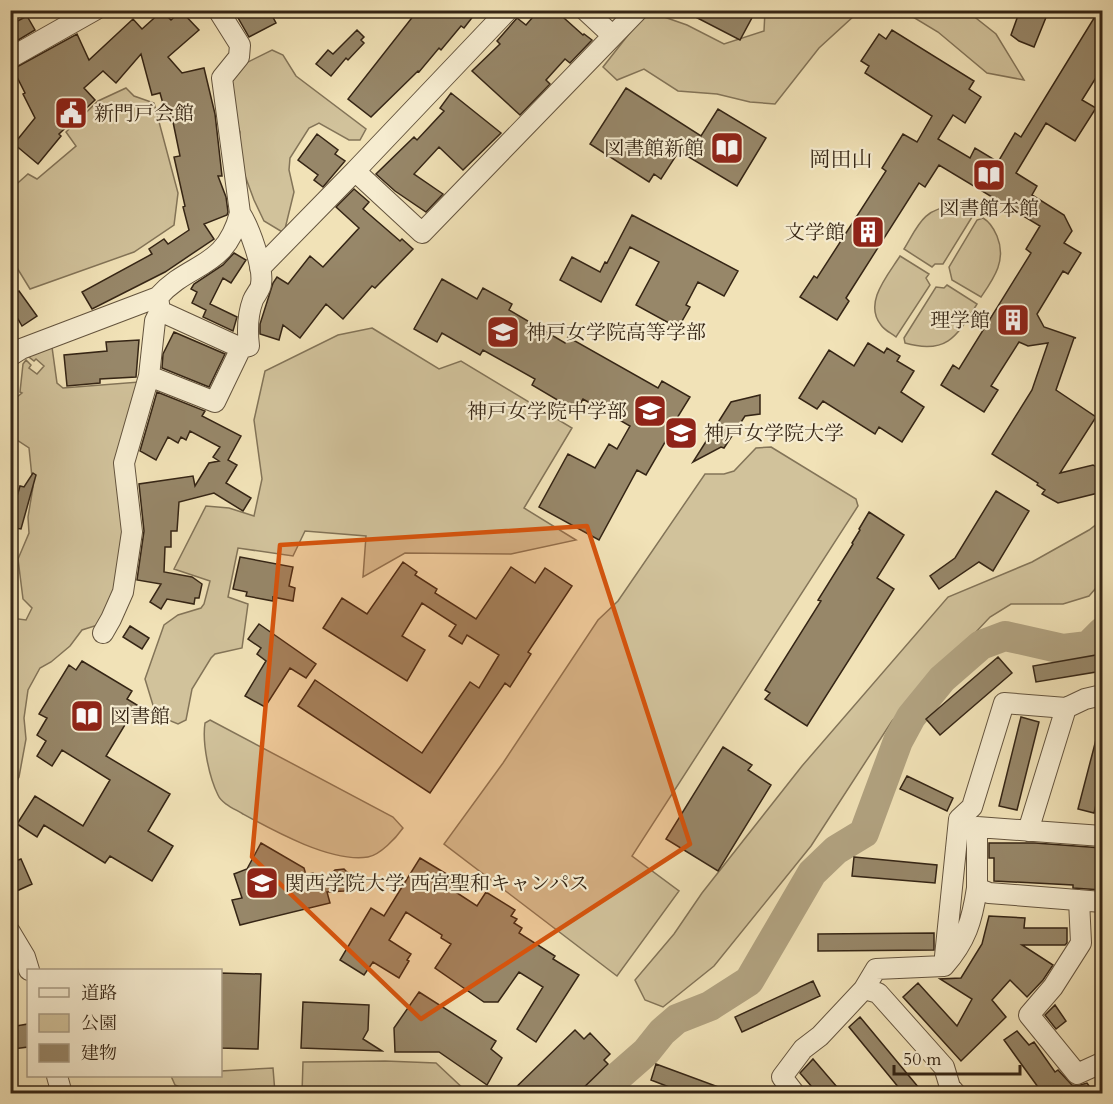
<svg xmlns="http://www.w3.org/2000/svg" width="1113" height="1104" font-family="Cardo,'Noto Serif JP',serif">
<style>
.green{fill:#d1c29b;stroke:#837458;stroke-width:1.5}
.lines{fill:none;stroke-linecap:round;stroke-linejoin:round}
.river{stroke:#b1a280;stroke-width:30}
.building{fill:#978769;stroke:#352515;stroke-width:1.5}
.minor-casing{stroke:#64543e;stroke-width:22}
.minor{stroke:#f6ecd0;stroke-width:20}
.marked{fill:#d6540d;fill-opacity:0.2;stroke:#d6540d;stroke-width:4.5;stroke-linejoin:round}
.labels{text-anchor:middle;stroke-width:4.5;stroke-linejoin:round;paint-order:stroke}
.poi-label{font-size:20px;fill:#352515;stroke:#f6ecd0;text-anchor:start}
.neighbourhood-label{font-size:21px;fill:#352515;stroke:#f6ecd0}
</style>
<rect width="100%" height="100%" fill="#f1e2b7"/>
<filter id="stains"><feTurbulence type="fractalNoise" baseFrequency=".00333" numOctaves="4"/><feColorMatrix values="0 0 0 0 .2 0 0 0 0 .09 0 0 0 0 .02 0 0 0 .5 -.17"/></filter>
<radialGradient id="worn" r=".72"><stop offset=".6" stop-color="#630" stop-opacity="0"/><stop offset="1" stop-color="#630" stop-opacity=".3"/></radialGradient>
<path class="green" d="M647,11L687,25L724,44L764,31L765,11H885L854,16L819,48L775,104L750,102L717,94L678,91L644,69L617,80L603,67Z
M903,11H967L996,34L1024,80L987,73L938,32Z
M272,50L283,55L296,76L366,129L360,140H349L319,123L309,128L290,158L289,170L294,192L284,233L264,221L254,200L237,154L240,132L227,97L233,75L240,66Z
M126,88L134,96L154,103L178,193L174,225L134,252L30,289L11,258V189L28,174L37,179L76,146L66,132L98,101Z
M954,206H962L971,210L972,217L943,264H935L932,267L904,249C918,226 923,208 954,206Z
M983,218C990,222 994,229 997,236C1007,260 994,278 981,297L952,280L949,267L977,220Z
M900,256L929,274L926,278L930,285L896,337C891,333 884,330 881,325C863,303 888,275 900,256Z
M947,285L977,304C957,336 947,355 905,343L904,338L936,287L944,288Z
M372,328L439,369L461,361L572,428L524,508L576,540L511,554L405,553L363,577L366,536L305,531L293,556L238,548L228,597L248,604L242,648L215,654L211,658L192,689L186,720L178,724L156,715L145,679L164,625L178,615L201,608L204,604L210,581L174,569L206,506L229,508L254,516L262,479L254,420L265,371L338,335Z
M52,347L57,383L63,388L139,382L127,526L118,589L101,624L82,630L70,646L51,662L40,668L28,690L24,718L26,739L19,777L16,783L11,807V618L26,620L32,608L23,599L18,559L29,533L28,517L33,487L29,448L11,436V402L22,393L20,392L23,364L26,360L31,365L29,368L37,374L44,366L36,359L34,361L29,357L32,353Z
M771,447L856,499L858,506L632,856L679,891L617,976L444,844L503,763L598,620L618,601L705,474H724L734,471L756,448Z
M1102,520V581L1089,596L1063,604H1011L990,617L892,721L811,846L714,966L663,1007L645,1000L635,980L674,934L702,893L802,766L948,597L1032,562L1089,530Z
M210,720L393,817L403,828C396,838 380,855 368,857C332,863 274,831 243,814C235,809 222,804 218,795C209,777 202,743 205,723Z
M385,1061L436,1063L468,1093H302L303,1062Z
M273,1068L275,1093H186V1090L175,1085L171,1076H220L221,1071Z"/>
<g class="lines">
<path class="river" d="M598,1094L646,1052L662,1032L677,1019L710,1006L749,981L812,873L836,850L864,833L898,741L911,717L942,679L981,645L1005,636L1063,649L1088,646L1102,632"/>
</g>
<path class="building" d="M247,10H269L276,23L249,37L237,16Z
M418,10H478L464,28L461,26L441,50L439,48L419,72L418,71L371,117L348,99Z
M539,10H555L583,35L584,34L592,40L570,63L565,59L546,80L550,84L520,115L472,71L500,44L497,41L517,18L526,25Z
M682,10H747L754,14L740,40Z
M1020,10H1049L1034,47L1019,41L1011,35Z
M1099,10H1102V68L1082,100L1096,108L1075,141L1046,123L1016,173L1037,186L1032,195L1064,215L1072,231L1064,243L1081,253L1068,274L1063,271L1037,314L1044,327L1076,338H1074L1056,390L1096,417L1060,473L1093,465L1102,471V486L1098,493L1058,503L1042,494L1045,490L1037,485L1038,483L992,454L1032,390L1048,343L1028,346L1019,342L991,386L998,390L984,412L941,385L953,365L959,369L1031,253L1026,249L1040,226L939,165L925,187L919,183L846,298L849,301L837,320L800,297L814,276L817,278L886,171L882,168L903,134L917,142L932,116L865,73L869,66L861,61L879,34L886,39L892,30L974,81L969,89L981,97L965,123L953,115L938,139L970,158L975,148L998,162L1015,133L1021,137Z
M162,11L171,20L181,11L199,30L168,57L182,73L204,68L215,114L222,176H218L226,197L228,212L227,215L204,224L214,239L165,272L92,309L82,292L152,254L149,249L164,239L168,244L189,230L183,207L185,206L174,157L180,156L172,117L167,118L160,93L152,95L141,54L116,83L103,71L84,88L95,100L59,134L61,136L38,164L14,144L35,118L23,94L25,93L13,69L77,34L89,60L133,19L142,29Z
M27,16L35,30L15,42L10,33V25Z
M357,30L364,37L361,40L364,43L348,60L346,58L331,76L316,64L328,50L333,54Z
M626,88L701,136L718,109L766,138L737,186L679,151L661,179L654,174L649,182L590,144Z
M451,93L501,133L463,170L439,147L414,174L443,194L426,212L395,191L376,174L414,137L417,140L444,111L440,108Z
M317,134L338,150L335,154L345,161L323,187L314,180L318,175L298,160Z
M354,189L369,202L363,209L400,241L402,239L413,249L375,288L372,286L343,319L326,304L300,338L283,325L279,340L260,334V324L273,283L277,277L288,284L310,256L323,267L359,228L336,207Z
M632,215L738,271L724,296L698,282L686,305L690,307L678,328L636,305L659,262L630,247L601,302L560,280L572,257L600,272L605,262L607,263Z
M234,253L246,260L231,283L223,278L210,304L237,317L233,331L203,317L206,310L192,303L197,292L191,289L194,284L223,265Z
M442,279L477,299L483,288L512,304L509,310L565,343L568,337L658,388L662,381L690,397L677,418L682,422L676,432L672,430L646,475L637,470L599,540L539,507L568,454L595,468L609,444L617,449L630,426L583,399L576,411L532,385L535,379L483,350L480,355L442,333L437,342L414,329Z
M19,291L37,316L22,326L18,319L10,324V297Z
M174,332L225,354L209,387L162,368L163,354Z
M139,340L136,377L100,379V383L67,386L64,355L107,351L106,342Z
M868,343L884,353L887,348L900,356L897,361L914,371L901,392L924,407L902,442L879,427L875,434L823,401L817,409L799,398L829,350L854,366Z
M157,392L205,411L202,416L241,436L228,460L237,465L226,483L251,498L243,511L214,493L179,502L177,531H171V547H165L164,572L192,577L202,584L199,598H195L194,604L167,599L161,609L150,602L161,584L137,580L144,531L139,484L193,476L195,486L209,463L219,461L213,457L220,447L190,431L186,440L181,437L178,443L168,437L156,460L140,451Z
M760,395V414L745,416L724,448L721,447L693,462L731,402Z
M33,473L36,475L21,529L15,528L10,534V509L16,500L20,486L24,487Z
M996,491L1029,511L993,571L979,562L939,589L930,576L955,558Z
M869,512L904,535L877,578L894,589L807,726L765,699L770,693L765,690L821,601L818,600L853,544L852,543L860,530L859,529Z
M240,557L293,567L289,586L295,588L293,601L273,597V601L246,596L247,592L233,589Z
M403,562L417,572L415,575L437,589L435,593L476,619L511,567L535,583L545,568L572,586L528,652L531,654L510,687L505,683L430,793L298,706L315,680L422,753L470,682L479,688L499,655L467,635L462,644L449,636L456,625L422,603L402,636L425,650L407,681L323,628L342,598L367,614Z
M259,624L316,664L306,678L290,668L265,707L245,696L266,661L257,654L261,648L248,639Z
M130,626L149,638L142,649L123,637Z
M1102,654V671L1036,682L1033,666Z
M998,657L1012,673L940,735L926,719Z
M82,661L132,691L127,699L137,705L106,756L170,794L148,831L173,846L152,881L110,856L105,863L44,825L37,837L17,824L35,796L83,826L110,780L62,750L52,766L37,756L46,741L37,735L47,718L39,714L69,665L76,670Z
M1021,717L1039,722L1017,810L999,806Z
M1098,732L1102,733V780L1094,813L1078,809Z
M723,747L752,765L748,770L771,785L718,871L666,839Z
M907,776L953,798L947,811L900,789Z
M261,843L304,868L306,875L313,873L318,888L335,870L344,869L350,875L351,885L344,891L327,892L330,903L240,925L232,900L242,898L234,874L247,869Z
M989,843H1035L1102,848V890L1073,888V885L994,881V858H989Z
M854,857L937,865L935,883L852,876Z
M420,858L460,882L454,891L477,906L486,892L515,910L511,916L517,919L514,923L522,928L519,933L555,956L553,959L579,975L536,1042L517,1029L543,987L519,972L498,1002H484L435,968L451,944L441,938L442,935L406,912L389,940L411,954L407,960L409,961L399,978L373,962L364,975L340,960L371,908L384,916Z
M21,859L32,884L10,894V863Z
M989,916L1025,918L1024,928H1067V943L1065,945H1022L1053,965L1043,980L1027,997L1010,980L992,1000L1006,1017L961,1061L903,997L918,983L957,1026L972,999L940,979L961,978L982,944Z
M934,933V950L818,951V934Z
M220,973L261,974L258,1049L220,1048Z
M813,981L820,996L742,1032L735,1017Z
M419,992L496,1041L491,1049L502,1058L487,1085L439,1052H395L394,1028Z
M303,1002L369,1005L368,1030L363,1039L382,1051L301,1048Z
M1055,1005L1066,1021L1056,1029L1045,1015Z
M860,1017L924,1094H904L849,1027Z
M28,1024V1047L13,1049L10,1027Z
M575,1030L584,1039L590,1033L610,1054L604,1060L608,1064L577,1094H509Z
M1017,1031L1029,1045L1034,1042L1055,1072L1058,1070L1072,1085L1077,1086L1087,1083L1095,1094H1043L1004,1040Z
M813,1059L843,1094H818L800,1073Z
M656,1064L732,1092V1094H687L651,1080Z"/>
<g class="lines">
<defs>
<path id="minor" d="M508,10L355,171L422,233L638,10
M585,10L613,36
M10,58L95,10
M260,268L355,171
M160,311L241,348L249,346C247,330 247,316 253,300C255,295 261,289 261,284C264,267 249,227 240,213
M10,356L21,349L158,297C190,261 225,270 240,213L222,78L239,57L240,45L218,10
M149,376L215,402L241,348
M103,633L111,619L123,592L132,532L124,463L149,376L155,321L160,311L158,297
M1028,831L1066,708
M1102,836L977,827V888L989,893L1102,902
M1079,900L1081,943L1053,987L1029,1015L1077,1074L1099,1064L1102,1069
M10,932L25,957L29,970
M944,966C966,941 972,921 977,888
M864,989L876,969L944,966L959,819L972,807L1004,703L1066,708L1085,699L1102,695
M57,1076L62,1094
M795,1094L782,1077L803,1049L820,1036L864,989L878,993L944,1067L950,1087L956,1094"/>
</defs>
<use href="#minor" class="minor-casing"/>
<use href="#minor" class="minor"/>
</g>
<path class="marked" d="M587,526L690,844L421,1019L252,857L280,545Z"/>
<defs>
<symbol id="civic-square" viewBox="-11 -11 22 22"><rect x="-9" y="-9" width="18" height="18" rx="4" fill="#8f2418" stroke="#f6ecd0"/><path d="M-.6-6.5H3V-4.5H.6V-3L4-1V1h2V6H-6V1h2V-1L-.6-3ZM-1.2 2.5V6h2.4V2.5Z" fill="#fff"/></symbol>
<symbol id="library-square" viewBox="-11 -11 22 22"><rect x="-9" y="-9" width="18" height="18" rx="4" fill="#8f2418" stroke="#f6ecd0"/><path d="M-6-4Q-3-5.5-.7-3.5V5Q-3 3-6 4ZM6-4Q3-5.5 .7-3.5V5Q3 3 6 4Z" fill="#fff"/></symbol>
<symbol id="building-square" viewBox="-11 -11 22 22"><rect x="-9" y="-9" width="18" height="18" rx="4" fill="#8f2418" stroke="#f6ecd0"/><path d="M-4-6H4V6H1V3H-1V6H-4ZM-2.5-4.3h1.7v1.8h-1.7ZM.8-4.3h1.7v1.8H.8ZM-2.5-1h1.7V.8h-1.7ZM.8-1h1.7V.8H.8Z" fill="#fff"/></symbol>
<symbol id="school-square" viewBox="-11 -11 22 22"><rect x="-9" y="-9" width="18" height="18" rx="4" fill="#8f2418" stroke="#f6ecd0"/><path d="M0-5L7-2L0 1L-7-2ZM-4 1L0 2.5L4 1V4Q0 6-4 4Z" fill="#fff"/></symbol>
<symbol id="university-square" viewBox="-11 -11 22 22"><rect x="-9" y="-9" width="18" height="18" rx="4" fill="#8f2418" stroke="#f6ecd0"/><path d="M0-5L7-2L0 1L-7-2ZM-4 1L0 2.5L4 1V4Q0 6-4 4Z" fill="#fff"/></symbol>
</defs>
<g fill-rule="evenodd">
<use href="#civic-square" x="52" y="94" width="38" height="38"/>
<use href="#library-square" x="708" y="129" width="38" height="38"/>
<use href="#library-square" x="970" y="156" width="38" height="38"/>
<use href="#building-square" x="849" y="213" width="38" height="38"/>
<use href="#building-square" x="994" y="301" width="38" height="38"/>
<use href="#school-square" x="484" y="313" width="38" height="38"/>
<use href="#school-square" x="631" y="392" width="38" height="38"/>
<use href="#university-square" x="662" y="414" width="38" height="38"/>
<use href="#library-square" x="68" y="697" width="38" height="38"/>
<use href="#university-square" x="243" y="864" width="38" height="38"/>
</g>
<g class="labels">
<g class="poi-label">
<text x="94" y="120">新門戸会館</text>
<text x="704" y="155" text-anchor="end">図書館新館</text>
<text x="989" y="215" text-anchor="middle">図書館本館</text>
<text x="845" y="239" text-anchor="end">文学館</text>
<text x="990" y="327" text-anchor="end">理学館</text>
<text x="526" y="339">神戸女学院高等学部</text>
<text x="627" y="418" text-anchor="end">神戸女学院中学部</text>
<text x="704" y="440">神戸女学院大学</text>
<text x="110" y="723">図書館</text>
<text x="285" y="890">関西学院大学 西宮聖和キャンパス</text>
</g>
<g class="neighbourhood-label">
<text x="841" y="166">岡田山</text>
</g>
</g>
<rect width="1113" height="1104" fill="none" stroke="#f1e2b7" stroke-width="36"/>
<rect x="12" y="12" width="1089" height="1080" fill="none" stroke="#352515" stroke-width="3"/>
<rect x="18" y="18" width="1077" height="1068" fill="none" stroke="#352515" stroke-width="1.5"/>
<rect x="27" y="969" width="195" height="108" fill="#f6ecd0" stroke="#a99c85" stroke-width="1.5"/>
<rect x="39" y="988" width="30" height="9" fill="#f6ecd0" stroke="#a99c85" stroke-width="1.5"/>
<text x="81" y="999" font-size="18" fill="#352515">道路</text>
<rect x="39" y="1014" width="30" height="18" fill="#d1c29b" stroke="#a99c85" stroke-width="1.5"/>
<text x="81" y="1029" font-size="18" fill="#352515">公園</text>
<rect x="39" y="1044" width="30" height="18" fill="#978769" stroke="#a99c85" stroke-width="1.5"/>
<text x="81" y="1059" font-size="18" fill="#352515">建物</text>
<path d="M894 1065v9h126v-9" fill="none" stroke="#352515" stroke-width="3"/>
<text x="903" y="1065" font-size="18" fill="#352515" stroke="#f6ecd0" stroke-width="4.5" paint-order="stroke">50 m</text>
<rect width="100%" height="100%" filter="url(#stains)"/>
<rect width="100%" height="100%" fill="url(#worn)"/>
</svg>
